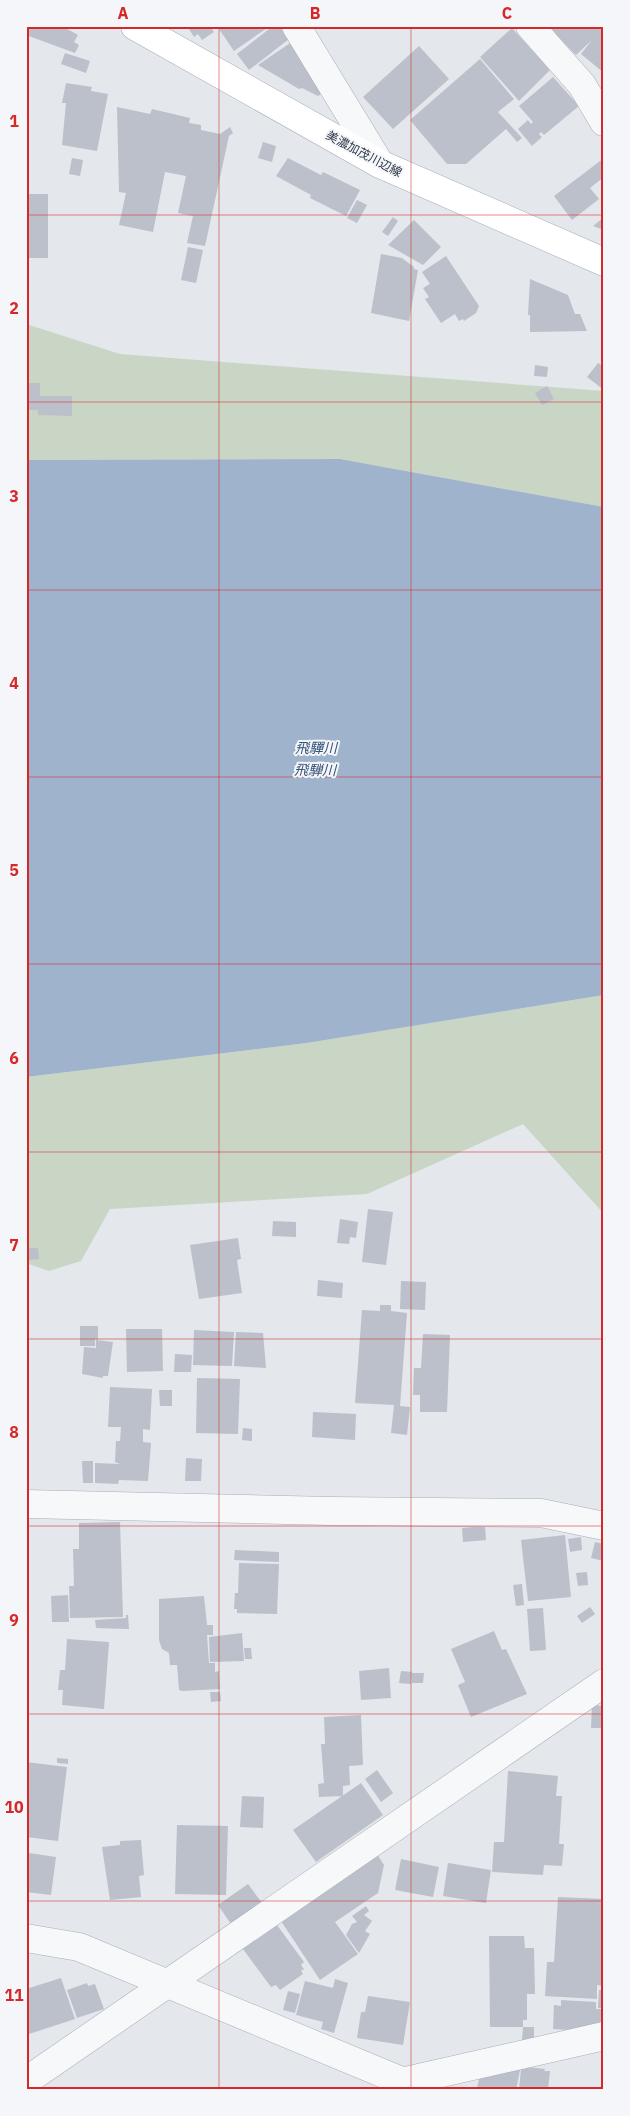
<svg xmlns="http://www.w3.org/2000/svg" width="630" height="2116" font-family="'IBM Plex Sans','Noto Sans JP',sans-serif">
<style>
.green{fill:#c9d6c5}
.water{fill:#9fb4cc}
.building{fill:#bbc0ca}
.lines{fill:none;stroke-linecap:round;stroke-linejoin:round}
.minor-casing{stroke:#a9aeb7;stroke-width:29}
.major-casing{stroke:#a3abb8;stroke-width:29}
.minor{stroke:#f7f8fa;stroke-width:28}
.major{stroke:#fff;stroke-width:28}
.grid{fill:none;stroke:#d62828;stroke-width:1;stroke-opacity:0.55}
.labels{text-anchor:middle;stroke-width:4;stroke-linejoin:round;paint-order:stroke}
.street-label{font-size:12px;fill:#2b3445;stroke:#f4f6f9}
.water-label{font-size:14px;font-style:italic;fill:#34527a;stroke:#f4f6f9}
.neatline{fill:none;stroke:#d62828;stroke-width:2}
.grid-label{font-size:16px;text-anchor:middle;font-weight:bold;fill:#d62828}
</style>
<rect width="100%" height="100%" fill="#e4e7ec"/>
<path class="green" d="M26,324L120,354L604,391V507L340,459L26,460Z
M604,995V1214L523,1124L367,1194L110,1209L81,1261L49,1271L26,1263V1077L307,1043Z"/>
<path class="water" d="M340,459L604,507V995L307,1043L26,1077V460Z"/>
<path class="building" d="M26,26H62L78,35L74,42L79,45L75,53L26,35Z
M187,26H210L214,32L202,40L198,34L194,37Z
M217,26H270L234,51Z
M273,26H280L289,39L249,70L237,54Z
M547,26H604V73L581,54L592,40L576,55Z
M512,28L550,70L519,101L480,57Z
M296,39L329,88L318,96L302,88L299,89L258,65Z
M419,46L449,79L393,129L363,97Z
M65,53L90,61L86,73L61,64Z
M480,59L514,99L498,112L522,138L517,142L506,129L466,164H447L410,120Z
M553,77L579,106L544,135L541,132L539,134L542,137L532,146L518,129L528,120L531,124L533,122L519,106Z
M66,83L92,87L91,91L108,94L97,151L62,145L66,103H62Z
M117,107L150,114L152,109L190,118L189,123L201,125V130L220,134L230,127L233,133L229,136L205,246L187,243L193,216L178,213L186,176L165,172L153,232L119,225L126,193L119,192Z
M263,142L276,146L272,162L258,158Z
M72,158L83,160L80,176L69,174Z
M288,158L321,175L323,172L360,190L346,216L310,198L311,195L276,176Z
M604,158V177L590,188L599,199L572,220L554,196Z
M26,194H48V258H26Z
M357,200L367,205L357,223L347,218Z
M393,217L398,221L388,236L382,232Z
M604,217V230L593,226Z
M414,220L441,247L423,265L388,245Z
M188,247L203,250L196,283L181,280Z
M381,254L402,258L414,267V269L418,270L409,321L371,313Z
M446,256L479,306L476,313L464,321L463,319L459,321L455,314L441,323L425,299L429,297L423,288L430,284L422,272Z
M530,279L568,295L575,314H580L587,331L530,332V315H528Z
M598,363L604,367V390L587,377Z
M535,365L548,367L547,377L534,376Z
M26,383H40V396H72V416L38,415V410H26Z
M547,386L554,399L542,405L535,393Z
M368,1209L393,1212L386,1265L362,1262Z
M340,1219L358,1222L356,1238L350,1237L349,1244L337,1243Z
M273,1221L296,1222V1237L272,1236Z
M238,1238L241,1259L237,1260L242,1293L199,1299L190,1245Z
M27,1248H38L39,1259L27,1260Z
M318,1280L343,1283L342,1298L317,1296Z
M401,1281L426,1282L425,1310L400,1309Z
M380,1305H391V1311L407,1313L400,1406L410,1407L407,1435L391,1433L394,1405L355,1403L362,1310L380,1311Z
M80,1326H98V1340L95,1339V1346H80Z
M126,1329H162L163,1371L127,1372Z
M194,1330L234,1332L232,1366L193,1365Z
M236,1332L263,1333L266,1368L234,1366Z
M423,1334L450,1335L447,1412H420V1395H413L414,1368H421Z
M96,1340L113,1342L108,1376H103V1378L82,1374L84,1347L96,1348Z
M175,1354L192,1355L191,1372H174Z
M197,1378L240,1379L238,1434L196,1433Z
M110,1387L152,1389L150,1430L143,1429V1442L151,1443L148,1481L119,1480L118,1484L95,1483V1463L120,1464L115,1462L116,1441H120L121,1427H108Z
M159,1390H172V1406H160Z
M313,1412L356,1414L355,1440L312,1437Z
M243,1428L252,1429V1441L242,1440Z
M186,1458L202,1459L201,1481H185Z
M82,1461H93V1483H83Z
M120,1522L123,1617L70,1618L69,1586H74L73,1549H79V1523Z
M485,1526L486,1540L463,1542L462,1528Z
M565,1535L571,1597L528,1601L521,1540Z
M581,1537L582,1550L570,1552L568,1539Z
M595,1542L604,1544V1561L591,1558Z
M235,1550L279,1552V1562L234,1560Z
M239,1563L279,1564L277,1614L237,1613V1609H234L235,1593H238Z
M587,1572L588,1585L578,1586L576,1573Z
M522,1584L524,1605L516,1606L513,1585Z
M68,1595L69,1622H52L51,1596Z
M204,1596L207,1625H213V1635H207L209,1663H215V1672L219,1671L220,1689L183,1691L179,1690L177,1665H170L169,1653L162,1649L159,1640V1599Z
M590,1607L595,1614L582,1623L577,1616Z
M543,1608L546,1650L530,1651L527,1609Z
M126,1615H128L129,1629L96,1628L95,1620L126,1618Z
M494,1631L502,1650L506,1649L527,1694L471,1717L458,1685L465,1682L451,1649Z
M242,1633L244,1661L210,1662L209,1637Z
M67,1639L109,1642L104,1709L62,1705L63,1690H58L60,1670H65Z
M244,1648H251L252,1659H245Z
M389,1668L391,1698L361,1700L359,1671Z
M401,1671L412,1672L411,1684L399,1683Z
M412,1673H424L423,1683H412Z
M210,1692H220L221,1701L211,1702Z
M592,1705L604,1706V1728H591Z
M361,1715L363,1765L349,1766L350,1785L343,1786V1796L319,1797L318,1784L324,1783L321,1744H325L324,1717Z
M57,1758L68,1759V1764L57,1763Z
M26,1762L67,1767L58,1841L26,1837Z
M377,1770L393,1793L381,1802L365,1779Z
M508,1771L558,1776L556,1796H562L559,1844H564L562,1866L544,1865L543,1875L492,1872L494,1842H504Z
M361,1783L383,1815L316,1862L293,1830Z
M242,1796L264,1797L263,1828L240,1827Z
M177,1825L228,1826L226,1895L175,1894Z
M141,1840L144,1875L139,1876L141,1897L110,1900L102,1847L120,1845V1841Z
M29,1853L56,1857L51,1895L26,1892Z
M377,1854L384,1865L378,1893L335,1922L358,1954L320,1980L281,1921Z
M401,1859L439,1867L433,1897L395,1890Z
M448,1863L491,1870L486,1903L443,1896Z
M248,1884L262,1903L231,1924L218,1905Z
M558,1897L604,1899V1986L597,1985V1999L545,1996L547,1962H554Z
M366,1906L369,1911L364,1915L372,1921L365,1931L370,1934L359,1953L346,1935L352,1924L357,1922L352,1916Z
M277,1925L304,1962L301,1965L304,1969L301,1971L303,1974L280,1990L276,1985L271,1987L243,1949Z
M489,1936H524L525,1948H534L535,1994H527V2020H523V2027H490Z
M61,1978L75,2019L26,2035V1989Z
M335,1979L348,1983L334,2033L321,2029L323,2022L296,2015L305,1981L333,1988Z
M87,1983L88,1986L95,1984L104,2009L77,2018L67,1990Z
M599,1990H604V2008H598Z
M288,1991L300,1994L295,2013L283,2010Z
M368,1996L410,2002L403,2045L357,2038L361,2012H365Z
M561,2000L596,2002V2009H604V2032L553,2029L554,2005L561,2006Z
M523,2027H534V2040H522Z
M521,2065L516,2090L477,2088L481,2071Z
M526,2067L545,2069L544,2071H550L548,2090H519L521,2069H526Z"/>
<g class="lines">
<defs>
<path id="minor" d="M296,26L380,164
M530,26L582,85L604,122
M26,1504L332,1511L541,1513L604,1526
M26,1938L79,1947L423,2090
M26,2081L604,1683
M406,2081L604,2036"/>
<path id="major" d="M135,26L380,164L604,262"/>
</defs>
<use href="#minor" class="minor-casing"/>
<use href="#major" class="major-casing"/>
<use href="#minor" class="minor"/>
<use href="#major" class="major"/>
</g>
<path class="grid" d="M219,26V2090M411,26V2090M26,215H604M26,402H604M26,590H604M26,777H604M26,964H604M26,1152H604M26,1339H604M26,1526H604M26,1714H604M26,1901H604"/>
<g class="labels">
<g class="street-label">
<text transform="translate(364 154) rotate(28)" y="4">美濃加茂川辺線</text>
</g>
<g class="water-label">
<text x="316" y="753">飛驒川</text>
<text transform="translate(315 770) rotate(1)" y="5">飛騨川</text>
</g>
</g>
<rect width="630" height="2116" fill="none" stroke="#f4f6f9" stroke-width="55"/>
<rect x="28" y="28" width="574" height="2060" class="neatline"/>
<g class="grid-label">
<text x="123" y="19">A</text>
<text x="315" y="19">B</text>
<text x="507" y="19">C</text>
<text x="14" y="127">1</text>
<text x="14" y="314">2</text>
<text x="14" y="502">3</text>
<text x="14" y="689">4</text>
<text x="14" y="876">5</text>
<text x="14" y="1064">6</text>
<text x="14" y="1251">7</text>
<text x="14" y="1438">8</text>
<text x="14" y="1626">9</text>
<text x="14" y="1813">10</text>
<text x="14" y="2001">11</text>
</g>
</svg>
